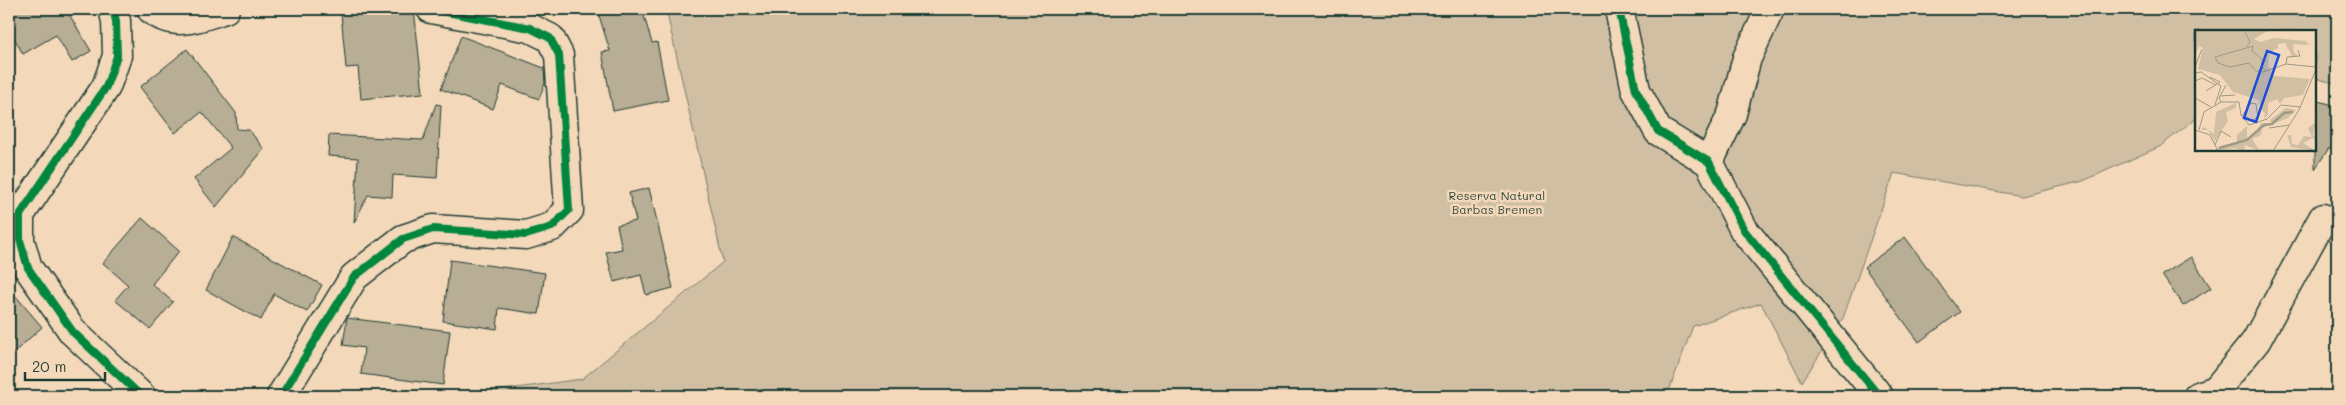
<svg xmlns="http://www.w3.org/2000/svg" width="2346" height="405" font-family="Mali,sans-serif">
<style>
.green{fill:#d1bfa4;stroke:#787e6c}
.building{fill:#b8ad95;stroke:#1f3d34}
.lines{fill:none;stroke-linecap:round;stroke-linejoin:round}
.minor-casing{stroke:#1f3d34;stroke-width:31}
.minor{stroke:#f3d8ba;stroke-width:28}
.cycleway-casing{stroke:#f3d8ba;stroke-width:11}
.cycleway{stroke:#00873e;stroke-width:8}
.labels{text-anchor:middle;stroke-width:5;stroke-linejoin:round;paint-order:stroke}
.park-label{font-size:12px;fill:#314a3f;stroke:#f3d8ba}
.inset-river{fill:none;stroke:#9f9c85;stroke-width:2.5}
.inset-road{fill:none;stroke:#9e9a84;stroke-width:1}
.view{fill:#1d4ed8;fill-opacity:0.15;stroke:#1d4ed8;stroke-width:2.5}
.inset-edge{fill:none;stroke:#1f3d34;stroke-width:2.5}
</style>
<rect width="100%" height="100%" fill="#f3d8ba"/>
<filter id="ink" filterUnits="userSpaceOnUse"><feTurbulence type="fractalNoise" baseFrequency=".02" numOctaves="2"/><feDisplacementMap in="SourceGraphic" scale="10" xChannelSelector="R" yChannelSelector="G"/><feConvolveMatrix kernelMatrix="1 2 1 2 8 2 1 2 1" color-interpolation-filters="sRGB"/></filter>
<g filter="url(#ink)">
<path class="green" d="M666,9H2337V84L2315,78V31H2196V118L2161,146L2083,181L2022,196L1894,173L1843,318L1802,382L1761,303L1693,326L1667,396H474L480,393L582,379L723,262Z"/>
<path class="building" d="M9,9H66L91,51L72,62L56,35L23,54L9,29Z
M386,9H414L423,93L361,99L358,67L346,68L341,13Z
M597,9H642L652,43L657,42L668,100L613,111L602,52L610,51Z
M461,36L544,68L545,83L539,99L502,85L493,109L441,89Z
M187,49L236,113L237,129L249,130L264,149L216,207L194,179L231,148L202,112L175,133L140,87Z
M2315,100L2337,106V150L2329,148L2315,169Z
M436,104L441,105L437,178L393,175L392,197L368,195L354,223L358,158L328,156L329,135L423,140Z
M649,188L673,288L646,295L641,275L614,282L606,252L622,249L617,225L636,221L629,193Z
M142,218L179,251L152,284L173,302L150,329L115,300L128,285L103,263Z
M233,237L322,285L307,312L274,294L261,320L206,290Z
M1905,237L1960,312L1919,342L1864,267Z
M2191,257L2211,288L2183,306L2162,275Z
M450,260L545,273L539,314L499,308L497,329L443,321Z
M9,288L42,327L9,357Z
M347,318L450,331L443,385L361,374L364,348L343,345Z"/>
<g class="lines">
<defs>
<path id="minor" d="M113,9L116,21L117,56L106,87L20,215V240L28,268L73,332L141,396
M151,9C174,29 200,17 225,9
M1619,9L1636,90L1658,131L1709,162L1744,230L1879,396
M1709,162L1732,114L1747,58L1770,9
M281,396L354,277L403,239L433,229L526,235L552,227L569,210L559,55L550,38L530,28L431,9
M2198,396L2216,390L2256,341L2323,218"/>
</defs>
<use href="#minor" class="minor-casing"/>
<use href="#minor" class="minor"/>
<defs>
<path id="cycleway" d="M113,9L116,21L117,56L106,87L20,215V240L28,268L73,332L141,396
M1619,9L1636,90L1658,131L1709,162L1744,230L1879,396
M281,396L354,277L403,239L433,229L526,235L552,227L569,210L559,55L550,38L530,28L431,9"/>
</defs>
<use href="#cycleway" class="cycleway-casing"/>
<use href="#cycleway" class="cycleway"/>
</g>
</g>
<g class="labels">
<g class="park-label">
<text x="1497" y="200">Reserva Natural<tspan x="1497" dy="14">Barbas Bremen</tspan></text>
</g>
</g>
<g transform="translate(2195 30)">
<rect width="121" height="121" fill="#f3d8ba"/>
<path d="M0,0H74L59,9L65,12L79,8L111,11L114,15L98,14L99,22L103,26H97L90,13L83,14V18L74,23L73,36L79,46L115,49L108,65L89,68L85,74L82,69L73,73V84L69,89L70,83L66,80L64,70L38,62L25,45L3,39L8,18L4,16L0,25ZM41,73V78L31,82L33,91L20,111L13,100H6L9,97L19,104L21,82ZM91,78L101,80L93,88L67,98L66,105L57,109L65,121L50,115L49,121L40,118L16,121L42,112V105L52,96V108L62,101L66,93H76L75,90ZM121,92L118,104L121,111L118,108L108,113L121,121L96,117L92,105H96L97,114L103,115L109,106L117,107L113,98Z" fill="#d1bfa4"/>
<path class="inset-river" d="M24,118L52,110L69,95L77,94L89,83L98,82"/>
<path class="inset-road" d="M49,0L55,12L52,16M91,34L92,27L105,26L103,20M0,37L7,19M71,41L67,37V29L57,21L58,16L20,27L23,33L35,37L54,33L61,41L68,42L91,34L121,37M0,43L6,42L26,56L20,75M0,51L7,48L21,55M11,61L25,52L15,47M25,66L40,65M0,68L16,77M26,72L24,68L31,55M47,86L56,73L61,74L63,88L56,90L49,85M74,98L94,95M0,100L15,105L23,121M4,100L9,82L26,72H44L46,85L54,95L72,89L86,75L105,77M20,115L26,101L36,107M78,121L104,80L122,37"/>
<path class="view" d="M72,21L84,25L61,92L49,88Z"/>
<rect width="121" height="121" class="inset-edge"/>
</g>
<rect width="2346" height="405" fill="none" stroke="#f3d8ba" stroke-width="30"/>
<rect x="15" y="15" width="2316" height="375" fill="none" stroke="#1f3d34" stroke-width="2" filter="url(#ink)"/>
<path d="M25 372v8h80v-8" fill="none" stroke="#1f3d34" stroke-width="2.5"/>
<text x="32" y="372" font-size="15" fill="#1f3d34" stroke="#f3d8ba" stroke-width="4" paint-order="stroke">20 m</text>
</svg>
